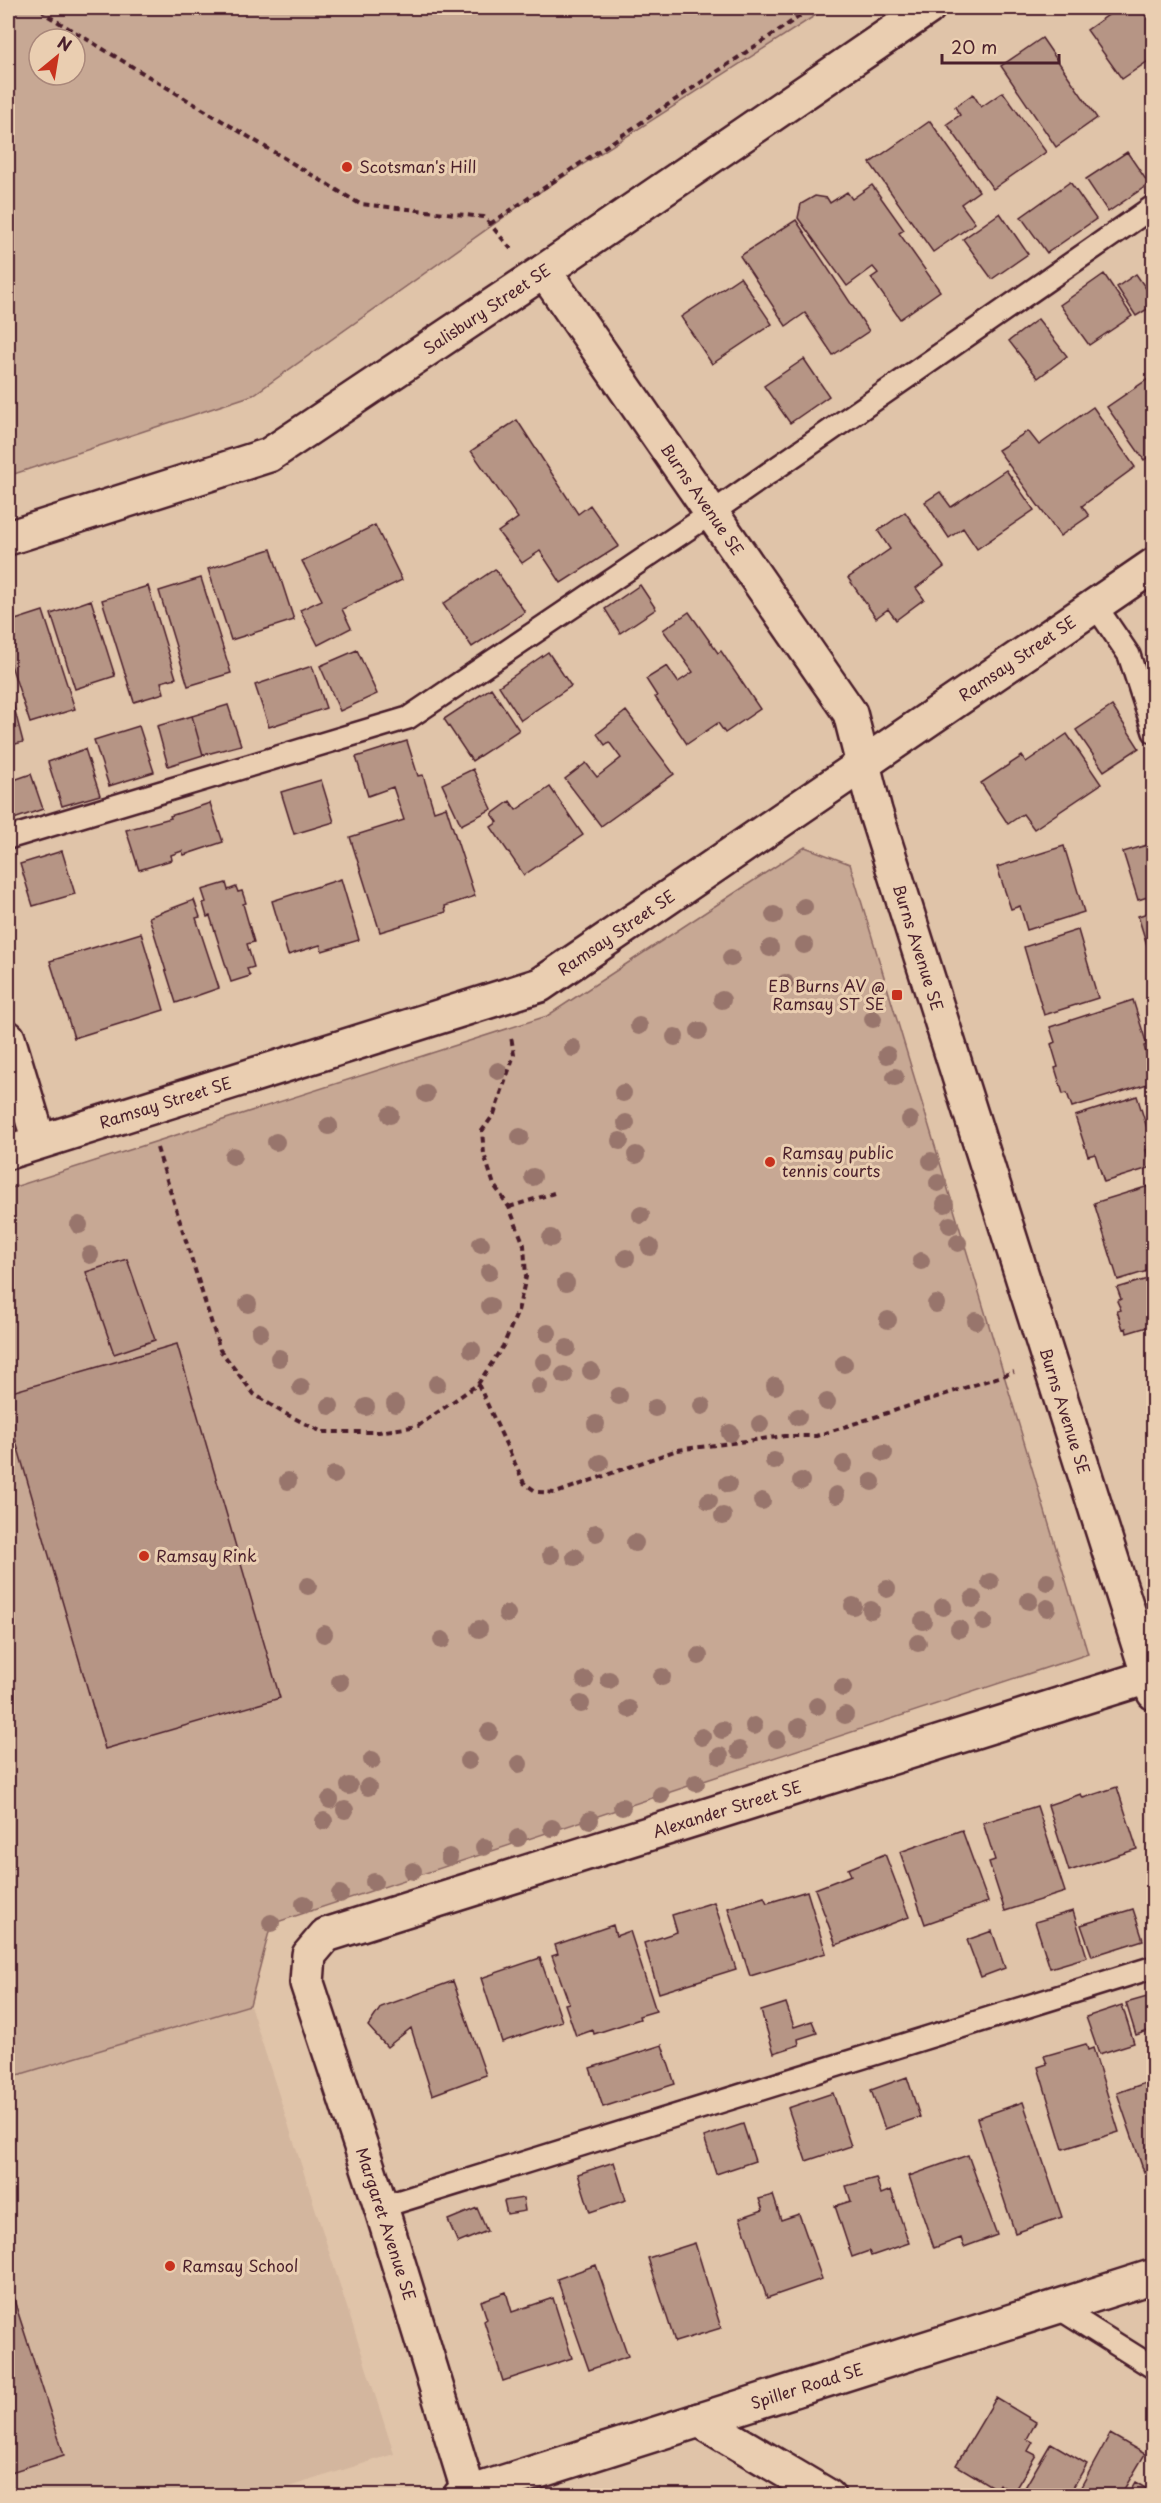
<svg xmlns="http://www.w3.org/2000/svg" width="1161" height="2503" font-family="'Playpen Sans',sans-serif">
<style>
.built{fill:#d3b69e}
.green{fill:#c7a894;stroke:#886460;stroke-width:1.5;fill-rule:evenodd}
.building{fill:#b69585;stroke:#4a1f2b;stroke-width:1.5}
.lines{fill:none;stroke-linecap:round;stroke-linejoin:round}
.lane-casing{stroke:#4a1f2b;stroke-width:26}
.street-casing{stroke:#4a1f2b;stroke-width:38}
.path{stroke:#4a1f2b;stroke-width:4;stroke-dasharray:6 4.5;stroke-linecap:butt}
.lane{stroke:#eaceb1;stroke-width:21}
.street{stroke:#eaceb1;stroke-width:33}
.tree{fill:#98756c}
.poi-dot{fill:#c8321e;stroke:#eaceb1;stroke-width:2}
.labels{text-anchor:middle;stroke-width:6;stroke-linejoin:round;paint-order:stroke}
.poi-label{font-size:16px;fill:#4a1f2b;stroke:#eaceb1;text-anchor:start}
.street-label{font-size:16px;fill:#4a1f2b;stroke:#eaceb1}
</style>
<rect width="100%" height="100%" fill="#e0c4a9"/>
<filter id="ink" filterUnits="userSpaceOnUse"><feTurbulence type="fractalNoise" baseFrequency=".0167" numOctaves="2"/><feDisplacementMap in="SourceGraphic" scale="12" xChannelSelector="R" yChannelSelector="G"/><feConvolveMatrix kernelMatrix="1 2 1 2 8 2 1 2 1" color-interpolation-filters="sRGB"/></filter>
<g filter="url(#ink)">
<path class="built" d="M250,2005L394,2454L263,2495L8,2496V2078Z"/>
<path class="green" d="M8,8H827L535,195L253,395L8,476ZM39,39H75V75H39Z
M805,847L850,864L1088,1654L271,1924L250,2005L8,2078V1189L547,1016Z"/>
<path class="building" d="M1107,8H1140L1154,27V57L1122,79L1087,30L1111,13Z
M1042,38L1097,118L1056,147L1001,66Z
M1003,92L1046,152L993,189L947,124L960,115L955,107L973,94L981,107Z
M930,121L979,191L961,204L975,223L933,252L870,163Z
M1127,152L1149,184L1108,212L1086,179Z
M1070,182L1096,219L1047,253L1021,217Z
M872,185L904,230L899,233L940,291L900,319L871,278L878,273L873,267L847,286L798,218L801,204L815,196L827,198L830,203L847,192L852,199Z
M1000,213L1028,254L992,279L963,239Z
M796,220L869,331L833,355L805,313L786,326L740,256Z
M1154,241V254L1148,245Z
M1104,274L1132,316L1089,345L1060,305Z
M1136,274L1154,300V305L1136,316L1117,287Z
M740,277L772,324L712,364L681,317Z
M1038,319L1067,356L1038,378L1009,341Z
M804,359L829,396L790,423L764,386Z
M1154,375V454L1144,460L1107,407Z
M1093,407L1135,467L1082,506L1089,516L1060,536L998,450L1028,431L1039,445Z
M517,420L578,514L590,505L619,546L561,583L540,551L522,563L498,532L518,518L471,451Z
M1006,470L1034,510L977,549L963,528L949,538L925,502L940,492L951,507Z
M905,512L944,567L916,588L924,599L896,620L888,609L876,618L848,578L890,549L878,531Z
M375,525L402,580L342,609L351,628L318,645L300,610L322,600L302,561Z
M271,549L294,620L231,640L208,569Z
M495,569L525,612L472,647L443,604Z
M201,578L231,673L188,686L159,591Z
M640,585L656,609L620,633L605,609Z
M148,586L176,678L161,682L164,693L134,702L102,600Z
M91,600L115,676L75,689L51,614Z
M43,611L75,709L30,723L8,656V636L13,634L9,622Z
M689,612L718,653L721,651L760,709L725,733L718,723L687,744L655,697L657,696L646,679L667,666L678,682L693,672L663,630Z
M357,650L377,694L340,711L320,666Z
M548,652L571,686L521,720L499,686Z
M312,666L326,708L269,727L255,685Z
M491,688L519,730L472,761L444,719Z
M10,692L23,742L8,746V693Z
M228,705L241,745L203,755L192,716Z
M1112,706L1139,748L1104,771L1076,730Z
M626,711L674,774L601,826L565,779L586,763L597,777L621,758L609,742L605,745L597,734Z
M192,716L203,755L168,766L157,726Z
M139,726L154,772L109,786L94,740Z
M1067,734L1101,784L1034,829L1023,814L1008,824L981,783L1022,756L1026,762Z
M407,741L418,776L423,775L434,811L446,807L475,896L445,906L446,912L380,932L350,837L404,820L393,787L368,796L356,757Z
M85,749L100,795L62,806L48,762Z
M473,769L492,809L461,825L442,784Z
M31,774L43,809L8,821V782Z
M321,780L334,822L294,834L281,792Z
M550,787L583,835L524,875L491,827L498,822L492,814L510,801L516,810Z
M210,803L223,842L184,855L182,851L171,855L172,860L139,870L126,830L171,818L170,816Z
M1154,843V895L1138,900L1123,852Z
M1064,846L1084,912L1027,930L1020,906L1011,909L997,867Z
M62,851L75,894L33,906L20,864Z
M341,879L359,940L322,951L320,945L288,955L272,901Z
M226,883L228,890L236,887L238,892L242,891L246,903L243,904L254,942L247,944L254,967L247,969L250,976L231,982L210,916L207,917L203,903L206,902L202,890Z
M194,900L200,917L196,918L219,988L176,1003L149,917Z
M1154,911V943L1147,945L1138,916Z
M1078,930L1098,998L1044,1015L1024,947Z
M141,933L164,1010L74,1038L50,961Z
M1133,1000L1147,1045L1144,1046L1154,1082L1072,1107L1067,1093L1063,1094L1055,1068L1058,1067L1051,1044L1055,1042L1050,1027Z
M1137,1096L1153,1147L1146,1150L1152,1167L1104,1182L1095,1154L1088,1156L1075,1116Z
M1152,1185L1154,1269L1118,1280L1094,1203Z
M127,1259L155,1340L114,1354L86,1272Z
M1154,1277V1325L1127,1333L1126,1328L1123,1329L1117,1311L1121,1310L1117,1301L1121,1299L1117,1288Z
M177,1344L280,1698L105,1749L8,1414V1393Z
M1117,1787L1137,1849L1069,1871L1048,1805L1081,1794L1083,1798Z
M1037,1806L1065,1892L1005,1911L989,1862L995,1860L983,1823Z
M962,1830L988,1902L925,1924L900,1852Z
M885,1854L909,1917L836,1945L815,1889L851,1875L848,1869Z
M807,1891L826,1953L750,1976L728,1908L764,1897L767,1903Z
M714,1902L736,1969L659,1993L644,1943L677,1932L672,1915Z
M1133,1909L1143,1940L1092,1956L1081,1925Z
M1073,1911L1087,1957L1050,1968L1035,1922Z
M613,1925L616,1936L630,1931L656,2011L639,2016L640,2019L594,2034L593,2030L576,2036L565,2004L569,2003L552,1956L558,1954L555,1945Z
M992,1931L1005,1968L981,1977L967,1940Z
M540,1958L562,2021L502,2042L481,1978Z
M453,1981L486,2075L432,2095L411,2028L387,2047L368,2026L381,2007Z
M1154,1995V2029L1136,2035L1126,2003Z
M786,2003L794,2027L812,2021L817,2033L798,2039L799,2045L774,2053L761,2011Z
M1122,2005L1134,2043L1099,2054L1086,2017Z
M1086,2044L1088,2050L1093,2048L1119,2132L1063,2149L1038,2067L1047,2064L1044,2056Z
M662,2045L675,2084L603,2107L590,2068Z
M907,2077L920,2117L885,2129L871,2090Z
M1148,2082L1154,2099V2173L1152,2170L1144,2172L1117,2093Z
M833,2093L851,2146L806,2161L788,2108Z
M1023,2102L1062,2217L1015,2233L977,2118Z
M743,2124L755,2161L716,2174L704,2137Z
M968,2155L997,2235L964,2247L961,2238L934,2248L909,2176Z
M614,2162L626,2200L590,2212L578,2174Z
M876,2178L881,2194L891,2190L909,2243L871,2256L869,2251L852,2257L835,2206L851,2201L846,2186Z
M773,2195L781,2220L799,2214L822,2279L767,2298L740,2218L763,2210L759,2199Z
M523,2198L525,2211L507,2214L504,2201Z
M477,2208L487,2231L458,2243L448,2220Z
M695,2243L721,2328L675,2342L648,2258Z
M596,2265L628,2356L589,2370L557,2279Z
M506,2292L512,2312L553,2298L572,2358L503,2381L484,2321L487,2319L481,2301Z
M13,2297L64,2455L8,2473V2299Z
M996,2398L1036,2422L1027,2439L1033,2442L1028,2451L1036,2455L1013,2493L999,2484L996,2489L956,2465Z
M1110,2434L1145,2454L1120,2496H1076Z
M1051,2443L1087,2464L1068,2496H1020Z
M1135,2482L1154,2493V2496H1127Z"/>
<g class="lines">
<defs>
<path id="lane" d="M1095,605L1129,655L1154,732
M8,838L408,718L710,514L1154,206
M381,2207L1154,1967
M1057,2307L1154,2368"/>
<g id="street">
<path id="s1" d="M544,271L850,713L875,811L1154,1693"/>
<path id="s2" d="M8,538L269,455L544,271L928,8"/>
<path d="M8,1038L39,1141"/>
<path id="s3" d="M8,1152L540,985L1154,565"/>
<path d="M699,2420L828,2496"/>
<path id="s4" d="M469,2493L381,2207L307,1983L309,1955L326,1935L1154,1675"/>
<path id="s5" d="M460,2496L1154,2276"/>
</g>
</defs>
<use href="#lane" class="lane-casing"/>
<use href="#street" class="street-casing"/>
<path class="path" d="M42,8L45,14L360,204L484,217L511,249
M490,224L812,8
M157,1148L220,1350L254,1394L282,1412L322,1432H379L418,1426L478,1384L503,1346L518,1311L526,1277L524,1245L509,1207L494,1185L484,1154L482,1131L494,1114L514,1055L511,1036
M509,1207L554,1193
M478,1384L524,1483L537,1492L556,1493L677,1450L785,1436H816L1014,1372"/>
<use href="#lane" class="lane"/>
<use href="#street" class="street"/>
</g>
<g class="tree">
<circle cx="804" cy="907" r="9"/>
<circle cx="774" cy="915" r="9"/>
<circle cx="804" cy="945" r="9"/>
<circle cx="770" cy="948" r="9"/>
<circle cx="731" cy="958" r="9"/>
<circle cx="785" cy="983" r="9"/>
<circle cx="722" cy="1000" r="9"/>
<circle cx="873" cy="1019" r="9"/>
<circle cx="639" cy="1026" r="9"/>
<circle cx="699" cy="1031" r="9"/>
<circle cx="675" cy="1037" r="9"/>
<circle cx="573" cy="1048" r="9"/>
<circle cx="887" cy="1055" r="9"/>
<circle cx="498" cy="1071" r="9"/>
<circle cx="895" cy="1077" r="9"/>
<circle cx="623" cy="1093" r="9"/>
<circle cx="426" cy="1094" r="9"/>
<circle cx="390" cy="1115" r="9"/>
<circle cx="910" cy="1120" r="9"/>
<circle cx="626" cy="1123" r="9"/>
<circle cx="329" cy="1126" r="9"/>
<circle cx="520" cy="1137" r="9"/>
<circle cx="620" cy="1141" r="9"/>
<circle cx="276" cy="1142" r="9"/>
<circle cx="636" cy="1155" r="9"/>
<circle cx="233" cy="1156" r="9"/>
<circle cx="931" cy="1161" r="9"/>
<circle cx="533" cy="1177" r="9"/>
<circle cx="938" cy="1183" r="9"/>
<circle cx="945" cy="1204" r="9"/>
<circle cx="641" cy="1215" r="9"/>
<circle cx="79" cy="1225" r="9"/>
<circle cx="950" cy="1225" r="9"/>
<circle cx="551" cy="1238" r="9"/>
<circle cx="958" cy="1243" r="9"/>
<circle cx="481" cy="1244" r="9"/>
<circle cx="650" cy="1247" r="9"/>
<circle cx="90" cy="1255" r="9"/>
<circle cx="626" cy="1258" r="9"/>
<circle cx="921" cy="1261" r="9"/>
<circle cx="489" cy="1272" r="9"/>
<circle cx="566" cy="1283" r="9"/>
<circle cx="248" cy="1304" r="9"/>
<circle cx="936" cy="1304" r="9"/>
<circle cx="490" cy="1306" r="9"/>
<circle cx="888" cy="1320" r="9"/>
<circle cx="976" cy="1321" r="9"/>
<circle cx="260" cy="1332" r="9"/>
<circle cx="548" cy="1333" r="9"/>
<circle cx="567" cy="1348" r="9"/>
<circle cx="472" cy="1350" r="9"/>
<circle cx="279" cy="1358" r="9"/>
<circle cx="544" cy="1362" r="9"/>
<circle cx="844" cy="1364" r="9"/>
<circle cx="591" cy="1371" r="9"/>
<circle cx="564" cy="1375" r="9"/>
<circle cx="437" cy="1384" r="9"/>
<circle cx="539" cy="1386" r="9"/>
<circle cx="775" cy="1386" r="9"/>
<circle cx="301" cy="1387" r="9"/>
<circle cx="619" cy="1396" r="9"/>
<circle cx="827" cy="1402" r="9"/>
<circle cx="395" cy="1404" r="9"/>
<circle cx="330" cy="1406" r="9"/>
<circle cx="702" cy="1406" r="9"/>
<circle cx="366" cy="1407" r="9"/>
<circle cx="655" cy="1408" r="9"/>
<circle cx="798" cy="1417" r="9"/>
<circle cx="596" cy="1424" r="9"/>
<circle cx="760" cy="1424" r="9"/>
<circle cx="730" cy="1433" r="9"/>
<circle cx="884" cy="1453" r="9"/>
<circle cx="774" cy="1461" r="9"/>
<circle cx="600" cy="1463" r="9"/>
<circle cx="844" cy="1464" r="9"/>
<circle cx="334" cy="1475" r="9"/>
<circle cx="288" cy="1481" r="9"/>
<circle cx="801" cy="1481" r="9"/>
<circle cx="872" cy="1482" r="9"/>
<circle cx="728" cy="1484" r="9"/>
<circle cx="836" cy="1495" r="9"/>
<circle cx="709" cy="1501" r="9"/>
<circle cx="762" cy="1501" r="9"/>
<circle cx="723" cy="1516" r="9"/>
<circle cx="596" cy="1533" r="9"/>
<circle cx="635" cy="1543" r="9"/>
<circle cx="551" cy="1555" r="9"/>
<circle cx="575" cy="1557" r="9"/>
<circle cx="990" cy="1582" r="9"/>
<circle cx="1047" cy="1582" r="9"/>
<circle cx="308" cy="1586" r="9"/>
<circle cx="887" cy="1589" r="9"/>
<circle cx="973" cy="1599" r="9"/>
<circle cx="1029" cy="1601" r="9"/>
<circle cx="853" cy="1606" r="9"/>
<circle cx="943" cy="1607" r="9"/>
<circle cx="1047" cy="1608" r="9"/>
<circle cx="871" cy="1610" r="9"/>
<circle cx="507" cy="1614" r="9"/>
<circle cx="923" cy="1621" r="9"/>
<circle cx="984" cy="1622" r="9"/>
<circle cx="479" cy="1629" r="9"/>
<circle cx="959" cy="1629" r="9"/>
<circle cx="324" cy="1634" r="9"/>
<circle cx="442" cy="1640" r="9"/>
<circle cx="918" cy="1643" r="9"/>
<circle cx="699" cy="1656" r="9"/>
<circle cx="662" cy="1677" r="9"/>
<circle cx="585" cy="1680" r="9"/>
<circle cx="609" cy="1680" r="9"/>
<circle cx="340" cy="1682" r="9"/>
<circle cx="843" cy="1688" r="9"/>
<circle cx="581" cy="1704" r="9"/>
<circle cx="817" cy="1706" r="9"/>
<circle cx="629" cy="1709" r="9"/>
<circle cx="845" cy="1715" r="9"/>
<circle cx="754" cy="1726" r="9"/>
<circle cx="799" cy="1727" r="9"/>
<circle cx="722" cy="1730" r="9"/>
<circle cx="489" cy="1732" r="9"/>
<circle cx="702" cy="1737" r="9"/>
<circle cx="777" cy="1739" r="9"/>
<circle cx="739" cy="1750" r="9"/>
<circle cx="720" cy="1756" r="9"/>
<circle cx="372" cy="1760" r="9"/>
<circle cx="468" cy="1761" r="9"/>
<circle cx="519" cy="1764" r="9"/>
<circle cx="696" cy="1783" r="9"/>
<circle cx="349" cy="1786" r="9"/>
<circle cx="368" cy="1787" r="9"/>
<circle cx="661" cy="1795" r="9"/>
<circle cx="330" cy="1800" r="9"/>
<circle cx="622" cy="1807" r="9"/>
<circle cx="345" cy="1810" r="9"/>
<circle cx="590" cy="1820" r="9"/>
<circle cx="324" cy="1821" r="9"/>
<circle cx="552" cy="1828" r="9"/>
<circle cx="518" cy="1838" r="9"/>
<circle cx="484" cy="1847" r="9"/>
<circle cx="449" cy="1857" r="9"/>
<circle cx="413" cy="1871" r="9"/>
<circle cx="374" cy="1882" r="9"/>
<circle cx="340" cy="1894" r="9"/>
<circle cx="304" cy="1904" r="9"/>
<circle cx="271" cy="1923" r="9"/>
</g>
</g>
<g class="poi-dot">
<circle cx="347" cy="167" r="6"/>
<rect x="891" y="989" width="12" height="12" rx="3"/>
<circle cx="770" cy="1162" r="6"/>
<circle cx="144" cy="1556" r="6"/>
<circle cx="170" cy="2266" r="6"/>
</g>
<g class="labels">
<g class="poi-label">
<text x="359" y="173">Scotsman's Hill</text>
<text x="885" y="992" text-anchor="end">EB Burns AV @<tspan x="885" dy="18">Ramsay ST SE</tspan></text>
<text x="782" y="1159">Ramsay public<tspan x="782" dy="18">tennis courts</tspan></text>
<text x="156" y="1562">Ramsay Rink</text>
<text x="182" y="2272">Ramsay School</text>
</g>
<g class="street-label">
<text dy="6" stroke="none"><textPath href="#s2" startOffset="536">Salisbury Street SE</textPath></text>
<text dy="6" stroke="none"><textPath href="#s1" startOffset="278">Burns Avenue SE</textPath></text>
<text dy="6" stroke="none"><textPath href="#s3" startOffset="1136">Ramsay Street SE</textPath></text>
<text dy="6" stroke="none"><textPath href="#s3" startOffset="650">Ramsay Street SE</textPath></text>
<text dy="6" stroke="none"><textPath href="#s1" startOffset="782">Burns Avenue SE</textPath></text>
<text dy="6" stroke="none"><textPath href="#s3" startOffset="165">Ramsay Street SE</textPath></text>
<text dy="6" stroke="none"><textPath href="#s1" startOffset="1268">Burns Avenue SE</textPath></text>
<text dy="6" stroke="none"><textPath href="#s4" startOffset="1010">Alexander Street SE</textPath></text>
<text transform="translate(386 2224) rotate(72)" y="6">Margaret Avenue SE</text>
<text dy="6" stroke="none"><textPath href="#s5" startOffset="364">Spiller Road SE</textPath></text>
</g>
</g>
<rect width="1161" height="2503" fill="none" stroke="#eaceb1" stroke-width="30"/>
<rect x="15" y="15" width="1131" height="2473" fill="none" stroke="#4a1f2b" stroke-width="2" filter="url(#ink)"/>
<g transform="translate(57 57) rotate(30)"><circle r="28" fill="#eaceb1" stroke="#aa887b" stroke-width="1.5"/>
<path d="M0-4.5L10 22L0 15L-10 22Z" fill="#c8321e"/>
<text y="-9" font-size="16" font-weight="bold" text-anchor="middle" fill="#4a1f2b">N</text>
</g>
<path d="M942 54v9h117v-9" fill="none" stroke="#4a1f2b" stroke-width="3"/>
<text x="951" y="54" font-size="18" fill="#4a1f2b" stroke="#eaceb1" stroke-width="4.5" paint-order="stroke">20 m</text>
</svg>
